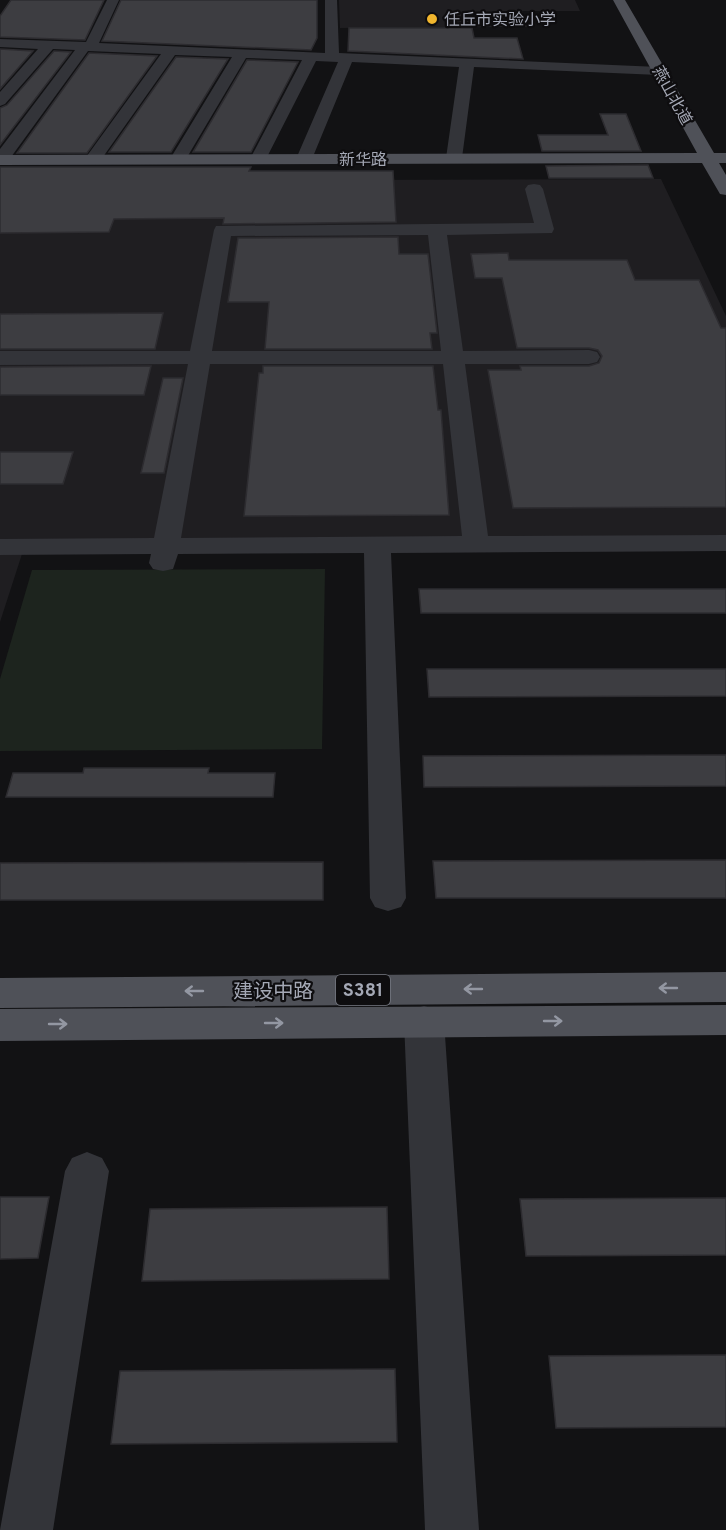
<svg xmlns="http://www.w3.org/2000/svg" width="726" height="1530" font-family="Overpass,'Noto Sans SC',sans-serif">
<style>
.built{fill:#1f1e21}
.green{fill:#1d241e}
.building{fill:#3d3d41;stroke:#2d2c30;stroke-width:1.5}
.lines{fill:none;stroke-linecap:round;stroke-linejoin:round}
.minor{fill:#333439;fill-rule:evenodd}
.major{fill:#4f5158;fill-rule:evenodd}
.oneway{stroke:#9397a2}
.poi-dot{fill:#f1b62e;stroke:#0e0d0f;stroke-width:2}
.labels{text-anchor:middle;stroke-width:4.5;stroke-linejoin:round;paint-order:stroke}
.far-poi-label{font-size:16px;fill:#a4a8b5;stroke:#0e0d0f;text-anchor:start}
.far-street-label{font-size:16px;fill:#a4a8b5;stroke:#0e0d0f}
.shield{fill:#0e0d0f;stroke:#777a83;stroke-width:1.5}
.shield-label{font-size:18px;font-weight:bold;fill:#a4a8b5}
.street-label{font-size:20px;fill:#a4a8b5;stroke:#0e0d0f}
</style>
<rect width="100%" height="100%" fill="#121214"/>
<path class="built" d="M339,0H575L580,11H522L528,27L340,28Z
M661,179L726,316V551L22,554L0,622V181Z"/>
<path class="green" d="M325,569L322,749L0,751V679L32,570Z"/>
<path class="building" d="M11,0H104L85,40L0,37V16Z
M121,0H317V38L311,50L102,41Z
M349,28H472L474,38H517L523,59L348,51Z
M0,49L33,51L0,89Z
M54,51L71,52L0,145V108L7,105Z
M89,53L157,56L87,153H17Z
M176,57L228,59L171,152H109Z
M247,60L298,62L251,152H193Z
M600,114H626L641,151H542L538,135H608Z
M648,165L653,178H549L546,166Z
M0,167H251L249,171H393L396,222L223,224L224,218L114,219L109,232L0,233Z
M398,237L399,254H428L437,333H430L432,349H265L269,302H228L238,238Z
M508,253L509,260H627L635,280H699L721,328H726V507L513,508L488,370H521L520,366H589L599,363L602,356L598,350L589,348H517L502,278H475L471,254Z
M163,313L155,349H0V314Z
M151,366L144,395H0V367Z
M263,366H433L438,410H441L449,515L244,516L259,373H263Z
M163,378H183L164,473H141Z
M0,452H73L63,484H0Z
M419,589H726V613H421Z
M427,669H726V696L429,697Z
M726,755V786L424,787L423,756Z
M84,768H209L208,773H275L273,797H6L13,773H83Z
M726,860V898H436L433,861Z
M323,862V900H0V863Z
M0,1197H49L38,1258L0,1259Z
M726,1198V1255L526,1256L520,1199Z
M387,1207L389,1279L142,1281L150,1209Z
M726,1355V1427L556,1428L549,1356Z
M395,1369L397,1442L111,1444L120,1371Z"/>
<g class="lines">
<path class="minor" d="M107,0H119L99,43L325,53V0H337L339,53L659,67L666,71L659,75L474,67L462,158L460,162H448L446,158L459,67L352,62L312,159L310,163H298L296,159L338,62L316,61L266,159L264,163H252L250,159L302,60L246,58L186,159L184,163H172L170,159L232,57L175,55L98,164H86L84,160L161,54L88,51L6,164L0,165V149L75,50L53,49L5,104L0,106V92L38,49L0,47V39L86,42Z
M534,184L540,185L543,189L554,229L552,233L447,235L463,351L589,350L597,352L600,357L597,362L589,364H465L488,536L726,535V551L391,553L406,898L401,907L388,911L375,907L370,898L364,553L178,554L173,569L163,571L153,569L149,563L151,554L0,555V539L154,538L188,364L0,365V351H190L214,230L216,226L534,223L525,189L528,185ZM428,235L441,351H212L231,236ZM210,364H443L462,536L181,538Z
M424,1006L438,1010L444,1021L479,1530H425L404,1021L410,1010Z
M87,1152L102,1158L109,1171L53,1530H0L65,1171L72,1158Z"/>
<path class="major" d="M613,0H625L714,153H726V163H719L726,175V195L720,194L702,163L0,165V155L697,153Z
M726,972V1002L0,1008V978Z
M726,1005V1035L0,1041V1009Z"/>
</g>
<defs><path id="oneway-shaft" d="M-6 0H5M1.5-3L5.5 0L1.5 3" fill="none" stroke-width="1.6" stroke-linecap="round" stroke-linejoin="round" transform="scale(1.5)"/></defs>
<g class="oneway">
<use href="#oneway-shaft" transform="translate(668 988) rotate(180)"/>
<use href="#oneway-shaft" transform="translate(473 989) rotate(180)"/>
<use href="#oneway-shaft" transform="translate(194 991) rotate(180)"/>
<use href="#oneway-shaft" transform="translate(553 1021)"/>
<use href="#oneway-shaft" transform="translate(274 1023)"/>
<use href="#oneway-shaft" transform="translate(58 1024)"/>
</g>
<circle class="poi-dot" cx="432" cy="19" r="6"/>
<g class="labels">
<g class="far-poi-label">
<text x="444" y="25">任丘市实验小学</text>
</g>
<g class="far-street-label">
<text transform="translate(673 95) rotate(61)" y="6">燕山北道</text>
<text x="363" y="165">新华路</text>
</g>
<rect class="shield" x="336" y="975" width="54" height="30" rx="4.5"/>
<g class="shield-label">
<text x="363" y="996">S381</text>
</g>
<g class="street-label">
<text x="273" y="998">建设中路</text>
</g>
</g>
</svg>
